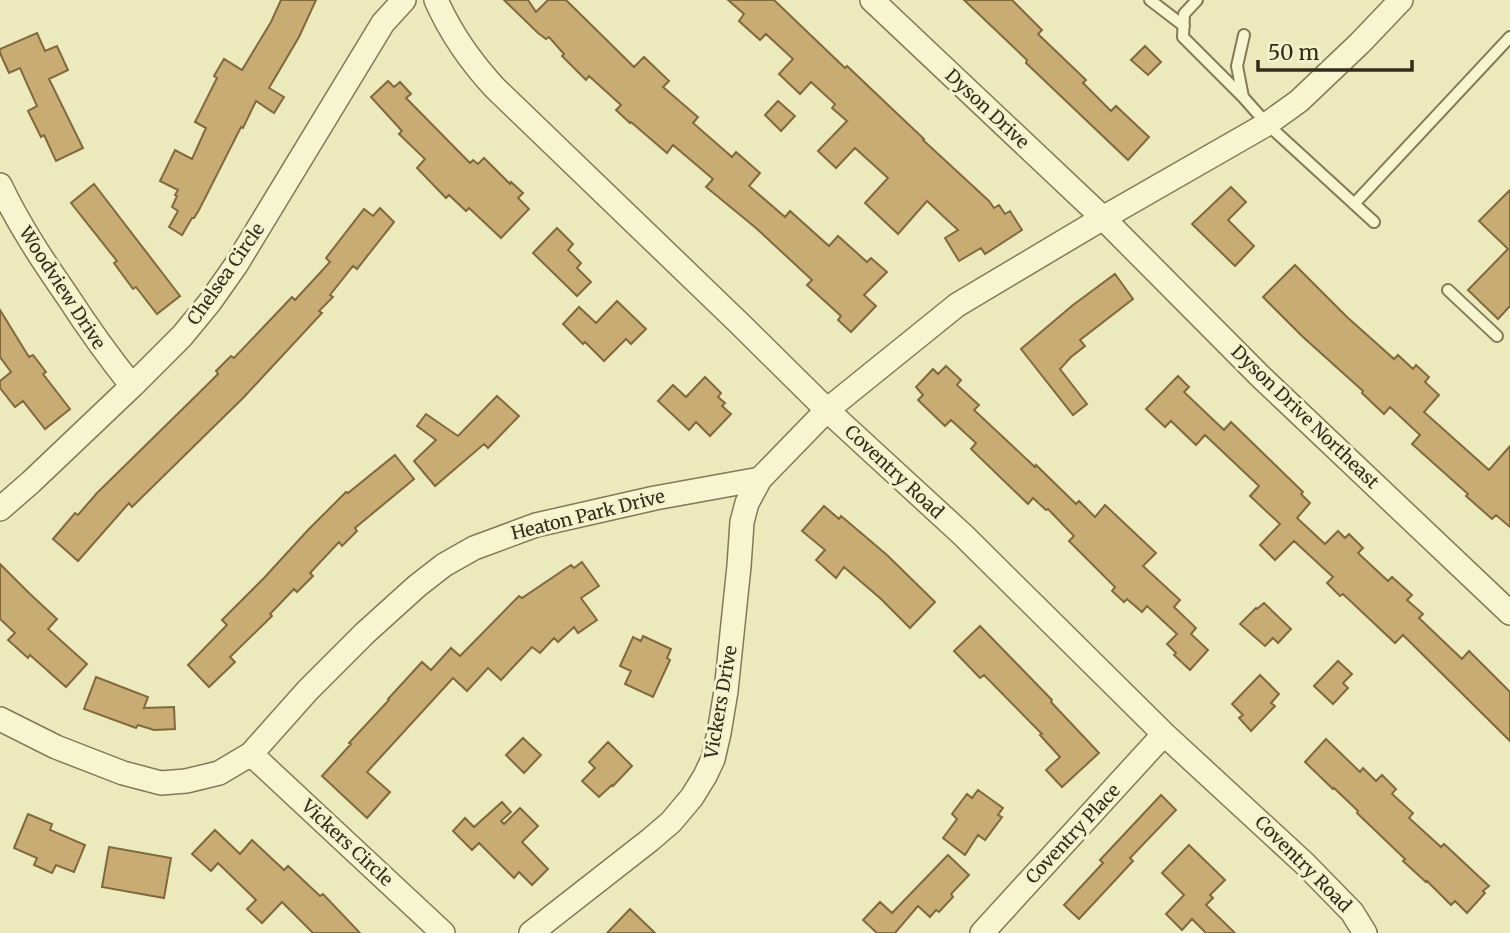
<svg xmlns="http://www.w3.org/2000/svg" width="1510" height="933" font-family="Merriweather,serif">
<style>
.building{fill:#c9ac74;stroke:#81693e;stroke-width:2}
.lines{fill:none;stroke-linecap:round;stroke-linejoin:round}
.lane-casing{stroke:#837957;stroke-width:14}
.street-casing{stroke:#837957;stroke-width:26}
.lane{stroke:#f7f5d0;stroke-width:10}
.street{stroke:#f7f5d0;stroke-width:23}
.labels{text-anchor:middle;stroke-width:6;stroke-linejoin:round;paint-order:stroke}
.street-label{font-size:18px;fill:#332c1b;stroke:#f4f2cc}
</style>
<rect width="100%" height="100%" fill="#ece9bd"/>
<path class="building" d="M281,0H316L299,37L269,88L284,97L274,113L256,101L243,128L241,127L199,210L194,218H192L182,235L169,227L178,211L172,207L177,196L175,195L178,190L160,181L175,150L192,159L206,128L195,122L217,78L214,76L224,59L242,70L271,22Z
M504,0H528L536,12L548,0H566L634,67L644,57L669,81L663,87L698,117L693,123L732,157L736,152L760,173L749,186L785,217L790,211L829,246L838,236L867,262L871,258L887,272L864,295L876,306L851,332L838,320L841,316L807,285L812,280L756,228L706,187L713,179L673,145L667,153L631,122L630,123L616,110L621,105L589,76L586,80L562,56L564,54L549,37L546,39L538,33Z
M728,0H774L845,68L847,66L887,104L924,139L923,140L989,201L994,208L999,205L1005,214L1010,211L1022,230L985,254L981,248L959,261L945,238L958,230L927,201L898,234L865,203L888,178L855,148L836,168L818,151L847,121L832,108L835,104L811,82L800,94L779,74L793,59L766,34L760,40L739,21L744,14Z
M964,0H1012L1042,30L1038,34L1086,80L1083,83L1111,111L1116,106L1149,137L1128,160L1026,63L1027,60Z
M37,33L45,51L57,46L68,70L49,79L83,148L56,161L44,135L41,137L28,111L37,106L20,68L9,73L0,53V49Z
M1145,46L1161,62L1148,75L1131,60Z
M388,81L394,87L400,82L411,94L406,98L470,163L473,160L478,164L484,158L510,184L511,182L523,193L518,198L529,209L501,238L469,208L466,211L449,195L446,198L417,168L425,159L399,134L402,131L371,97Z
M778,101L795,116L781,131L765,115Z
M94,184L180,296L157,314L136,287L133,289L114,263L117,261L71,203Z
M1231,187L1246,202L1228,220L1254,246L1235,266L1192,224Z
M1510,190V306L1498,319L1468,290L1508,249L1479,221Z
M380,208L394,222L357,269L353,266L330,295L333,297L319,311L322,313L243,398L132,507L129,503L78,561L53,539L75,513L78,515L97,493L207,385L218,374L216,371L231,356L234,358L292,297L295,300L330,262L326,258L364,209L373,216Z
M557,228L573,244L568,250L581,263L577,268L591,282L577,296L533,253Z
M1295,265L1347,317L1394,359L1398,355L1413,369L1416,365L1429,377L1425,382L1439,395L1424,412L1489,470L1510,446V527L1496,515L1492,519L1466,496L1468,494L1412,444L1420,435L1390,407L1384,414L1362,393L1363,391L1303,337L1263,297Z
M1115,274L1133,299L1080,340L1085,346L1071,357L1060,369L1087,404L1073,415L1021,349L1073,305Z
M617,301L646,329L631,344L626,339L604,361L585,342L583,344L563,324L579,307L596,323Z
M0,310L29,357L33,355L46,372L43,374L70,409L45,429L23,401L15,407L0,388V381L11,372L0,357Z
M946,366L961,380L957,385L979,405L974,410L1035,467L1036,465L1076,504L1079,501L1095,517L1105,505L1156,553L1143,566L1180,600L1174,607L1196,628L1191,634L1208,650L1190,670L1174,655L1176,653L1167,644L1177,634L1147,606L1142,612L1127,599L1124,602L1112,591L1115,587L1069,541L1074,536L1048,509L1046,510L1033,498L1028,504L971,449L976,443L951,420L945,426L918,400L923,395L916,387L933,369L938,374Z
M1178,376L1189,387L1184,392L1224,430L1231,422L1303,492L1301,494L1310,503L1297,518L1325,544L1338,531L1345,538L1349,534L1363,548L1358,553L1388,581L1392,577L1412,595L1407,600L1423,614L1419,618L1462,659L1469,651L1510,692V741L1403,635L1395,643L1343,594L1340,596L1327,583L1333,577L1294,541L1275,560L1260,545L1280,524L1250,496L1259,486L1205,435L1196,445L1171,421L1165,427L1146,409Z
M705,377L721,393L718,397L725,403L722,406L731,414L710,436L696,422L689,430L658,401L673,385L686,397Z
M497,396L519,416L488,448L484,444L435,486L414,461L436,440L417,426L426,414L458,436Z
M395,455L414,479L355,528L357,531L342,546L339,542L310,573L313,576L297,592L294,589L270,614L272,616L230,657L235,662L209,687L188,665L227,625L222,620L264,578L308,530L346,492L348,493Z
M824,506L839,519L841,516L887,555L935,602L910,628L881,599L844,567L836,578L816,560L825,550L802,531Z
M582,562L599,586L581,598L597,620L578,633L574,627L558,642L554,638L540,653L532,647L501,680L488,668L467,691L453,678L367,772L390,792L367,818L322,776L351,744L349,743L389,700L388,699L422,662L431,670L451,648L460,656L519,596L522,598L571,565L574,568Z
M0,564L29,593L57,619L48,629L87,664L66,687L30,655L28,658L8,640L15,633L0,619Z
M1264,603L1291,629L1278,643L1273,638L1265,646L1240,624L1256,608L1257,609Z
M980,626L1052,700L1051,702L1099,753L1062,787L1046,770L1060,757L1040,735L1042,734L984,675L980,678L954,651Z
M643,636L671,649L667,658L670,660L653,697L625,684L631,671L620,666L633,637L641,641Z
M1338,661L1352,674L1343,683L1348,688L1333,704L1314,686Z
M1260,675L1279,694L1271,703L1275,706L1251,731L1239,718L1243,715L1232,704Z
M96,677L148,697L144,708L174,707L175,729L154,730L138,725L136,728L84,709Z
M523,738L541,755L524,773L506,755Z
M1326,739L1360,772L1363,768L1376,781L1382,775L1396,789L1392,794L1413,813L1409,818L1441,847L1444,844L1489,886L1483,891L1485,893L1467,913L1455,901L1451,905L1427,881L1426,882L1403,861L1405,859L1357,813L1358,811L1334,788L1333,789L1305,762Z
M608,742L632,766L613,786L612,785L599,797L582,781L595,768L589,762Z
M978,790L1003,808L998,815L1002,817L985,840L978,835L965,855L943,838L957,819L952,814L967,794L972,798Z
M1161,795L1176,810L1130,858L1133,861L1079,919L1064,905L1103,863L1100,860Z
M502,802L511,812L501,821L504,824L520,808L538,826L522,842L548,869L532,885L519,872L514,878L479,843L472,850L453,831L465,818L474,827Z
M28,814L52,824L50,830L85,845L74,872L56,865L52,873L34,865L37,858L14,848Z
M215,830L240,854L252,840L284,870L288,866L320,896L323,894L360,933H313L282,902L262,923L247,909L256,900L218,863L211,871L192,854Z
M1189,845L1225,880L1210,895L1213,898L1206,905L1235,933H1206L1192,919L1182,930L1166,914L1184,895L1162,873Z
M109,847L171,858L164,898L102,887Z
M948,855L969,875L951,894L953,897L939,912L936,910L930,917L918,906L895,933H877L863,920L880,902L892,913Z
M630,909L655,933H607Z"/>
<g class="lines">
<defs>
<path id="lane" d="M1150,0L1184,26
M1197,0L1184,14L1183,37L1243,97L1267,124L1374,222
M1243,97L1237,66L1244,35
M1354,204L1510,37
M1448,290L1497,336"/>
<path id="street" d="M436,0C451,34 470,61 495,88L739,323L827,410L963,535L1164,734L1305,864L1352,912L1365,933
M872,0L1103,218L1261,377L1510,613
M0,185C19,225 43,261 68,297C88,328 109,357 132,386
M0,509L31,482L132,386L182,336L210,302L236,265L383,23L404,0
M0,719L56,747L123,773L161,783L186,781L219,773L251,754L308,690L365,633L417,586L444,565L474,548L536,525L655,498L760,479L827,410L957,305L1103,218L1267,124L1299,101L1360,43L1401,0
M251,754L443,933
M531,933L650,840L671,822L692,797L705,776L713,759L719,733L726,691L739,566L742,522L747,503L760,479
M982,933L1164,734"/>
</defs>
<use href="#lane" class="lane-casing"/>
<use href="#street" class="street-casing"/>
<use href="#lane" class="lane"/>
<use href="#street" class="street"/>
</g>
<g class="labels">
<g class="street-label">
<text transform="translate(987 109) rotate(43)" y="6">Dyson Drive</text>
<text transform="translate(226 274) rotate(-55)" y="6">Chelsea Circle</text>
<text transform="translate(62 288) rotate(57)" y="6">Woodview Drive</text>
<text transform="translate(1305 417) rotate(44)" y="6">Dyson Drive Northeast</text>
<text transform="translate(894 472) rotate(43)" y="6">Coventry Road</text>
<text transform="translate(588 515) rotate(-14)" y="6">Heaton Park Drive</text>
<text transform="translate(721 702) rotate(-80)" y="6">Vickers Drive</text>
<text transform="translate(1073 834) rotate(-47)" y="6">Coventry Place</text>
<text transform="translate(347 843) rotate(43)" y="6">Vickers Circle</text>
<text transform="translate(1303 864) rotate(45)" y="6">Coventry Road</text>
</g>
</g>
<path d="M1258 60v10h154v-10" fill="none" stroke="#332c1b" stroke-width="3.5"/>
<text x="1268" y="60" font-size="21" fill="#332c1b" stroke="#f4f2cc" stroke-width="5" paint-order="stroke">50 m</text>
</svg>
